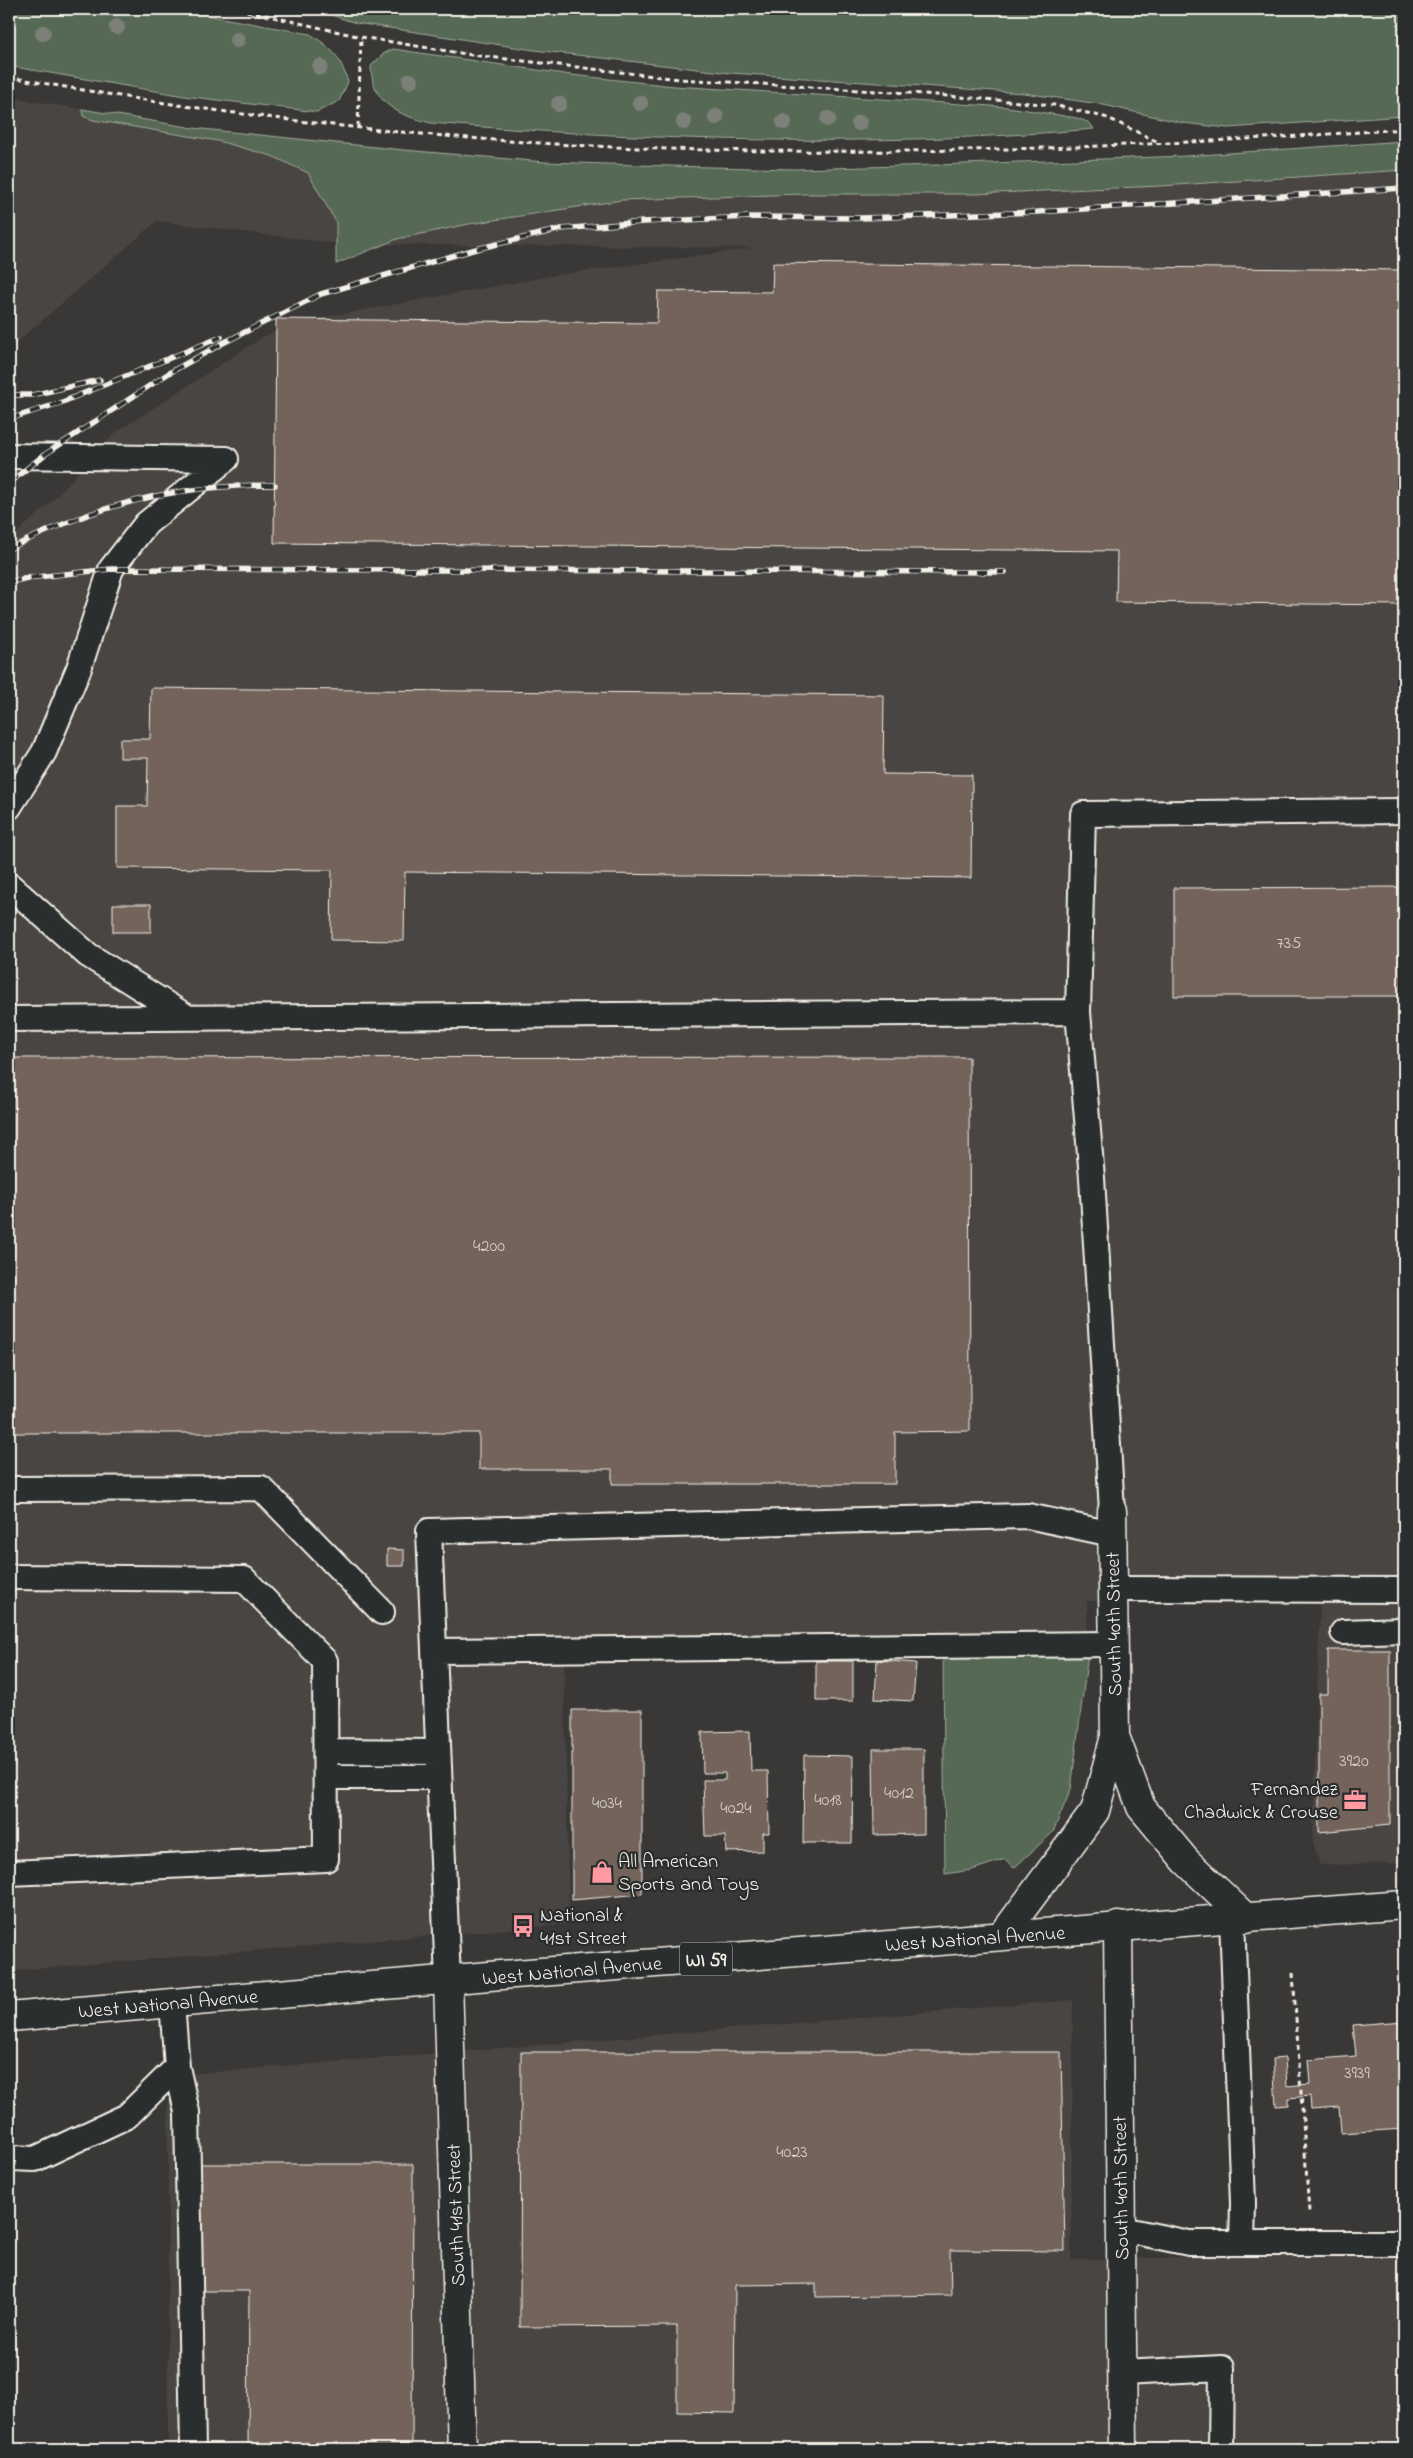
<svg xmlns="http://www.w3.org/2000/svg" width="1413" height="2458" font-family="'Indie Flower',sans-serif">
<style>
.built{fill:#4a4542}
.green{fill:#546954;stroke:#a4ad9e}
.building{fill:#73635a;stroke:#f4f1e8}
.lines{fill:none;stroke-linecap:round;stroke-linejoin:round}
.lane-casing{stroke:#f4f1e8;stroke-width:28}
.street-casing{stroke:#f4f1e8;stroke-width:31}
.primary-casing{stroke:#f4f1e8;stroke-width:31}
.path{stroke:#f4f1e8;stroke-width:3;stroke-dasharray:5 4;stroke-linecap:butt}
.lane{stroke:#2a2d2e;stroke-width:24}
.street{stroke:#2a2d2e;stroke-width:28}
.primary{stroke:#2a2d2e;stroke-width:28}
.rail-casing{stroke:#f4f1e8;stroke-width:5.5}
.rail{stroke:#2a2d2e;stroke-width:4;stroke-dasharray:11;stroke-linecap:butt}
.tree{fill:#7d8078}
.labels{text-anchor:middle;stroke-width:4.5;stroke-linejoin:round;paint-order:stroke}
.number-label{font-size:18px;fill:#d4cec4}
.shield{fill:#2a2d2e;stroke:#b7b6b0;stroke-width:1}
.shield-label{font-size:19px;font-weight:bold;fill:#f4f1e8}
.street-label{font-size:20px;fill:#f4f1e8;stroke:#2a2d2e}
.poi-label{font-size:20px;fill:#f4f1e8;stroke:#2a2d2e;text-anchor:start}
</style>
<rect width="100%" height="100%" fill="#393837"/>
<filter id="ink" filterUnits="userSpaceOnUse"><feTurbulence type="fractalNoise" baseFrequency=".02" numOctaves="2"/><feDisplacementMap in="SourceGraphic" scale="10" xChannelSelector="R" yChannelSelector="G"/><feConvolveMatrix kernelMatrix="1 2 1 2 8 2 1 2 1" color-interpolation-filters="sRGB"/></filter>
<g filter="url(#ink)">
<path class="built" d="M9,97L193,128L545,162L669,166L795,169L936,165L1186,156L1404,141V1863L1320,1865L1313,1842L1320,1601H1087L1088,1653L564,1657L569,1924L9,1971V540L51,502L115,433L263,337L297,322L557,275L754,248L341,244L157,221L9,349Z
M1073,2000L1071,2260L1404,2252V2449H168V2076Z"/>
<path class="green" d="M9,9H173L310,34C333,49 340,56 348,82L339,101L317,112L184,96L9,66Z
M313,9H1404V116L1228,128L1183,123L1099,104L1024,93L731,73L534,50L356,23Z
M393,49L571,75L674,86L1008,107L1077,118L1090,123L1094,129C873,148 651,141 431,123C398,115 372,104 371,66L383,54Z
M82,109L193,128L402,150L545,162L669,166L795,169L936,165L1186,156L1404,141V170L1161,186L973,194H804L622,200L469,224L397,239L336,264V222L308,173L272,156L218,141L93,120L83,116Z
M943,1653H1088L1071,1789L1053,1832L1014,1868L1005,1859L972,1870L945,1874Z"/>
<path class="building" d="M773,263L1404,270V605L1116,602L1117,551L274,543L276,319L657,323L658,291L772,292Z
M151,688L884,695L883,774L972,775L971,878L405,872L404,941L331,940L332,870L117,868V806H147L148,758H120V739H150Z
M1404,887V996H1174V888Z
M113,904H151V932H113Z
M969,1057L970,1431L895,1432V1484H612V1469H479V1433H9V1058Z
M387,1549L404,1550V1566H387Z
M1328,1650H1390V1825L1319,1832V1694H1328Z
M877,1660L916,1663L913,1701L875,1699Z
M816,1661H853V1701H816Z
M572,1710H642V1894L572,1900Z
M750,1731L751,1771H768L769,1833H763V1851L726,1852L725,1836H705L703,1780H725V1773H703L702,1732Z
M873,1749H924V1834L874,1835Z
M804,1755L853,1756L852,1843H803Z
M1404,2021V2129L1341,2133L1339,2107L1311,2109L1310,2096L1288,2098V2105L1276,2106L1273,2059L1285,2058L1287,2086L1310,2084L1308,2060L1356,2056L1353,2025Z
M521,2052H1061L1065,2251L950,2250L951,2295L816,2297V2284L735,2285L734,2413L677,2412V2326L520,2327Z
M200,2164H413L412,2449H248L249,2291H200Z"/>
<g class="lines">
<defs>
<path id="lane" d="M9,456L226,459
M9,807L44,752L79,668L111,569L146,524L226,459
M9,885L88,955L187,1017
M9,1019L1078,1012
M9,1489L261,1488L382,1612
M1112,1511L1092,1178L1078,1012L1083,814L1404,811
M9,1577L244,1579L325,1661L326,1859L9,1873
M1113,1589L1404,1590
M1343,1632L1404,1630
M434,1651L1114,1644
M326,1751L438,1752
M326,1777H439
M1232,1919L1243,2203L1242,2243
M448,1980L429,1531L1028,1516L1112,1534
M172,2003L177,2067L187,2112L193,2449
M9,2158L35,2159L127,2116L177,2067
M1121,2229L1189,2243H1404
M1122,2373L1222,2368L1221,2449"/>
<path id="street" d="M1115,1736L1141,1807L1186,1861L1246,1918
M1118,1926L1123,2449
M1003,1935L1095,1811L1115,1736L1112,1511
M448,1980L462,2449"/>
<path id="primary" d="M9,2017L501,1975L1404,1905"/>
</defs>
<use href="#lane" class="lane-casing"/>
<use href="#street" class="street-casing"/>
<use href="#primary" class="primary-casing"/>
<path class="path" d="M238,9L361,37L472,55L680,79L925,94L1054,105L1108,118L1158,142
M259,9L267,14
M9,77C216,115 427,140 638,148C893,157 1150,147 1404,129
M358,127L361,37
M1293,1973L1309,2212"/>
<use href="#lane" class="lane"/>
<use href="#street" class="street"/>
<use href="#primary" class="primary"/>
<defs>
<path id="rail" d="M9,395H32L100,380
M9,419L60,403L221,337
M9,483L44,455L169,373L223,343L321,294L476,249L561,229L643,222L750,217L861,218L1038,212L1404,188
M9,549C97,504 175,485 275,485
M9,582L28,578L111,569L1005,572"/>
</defs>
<use href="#rail" class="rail-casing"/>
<use href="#rail" class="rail"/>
</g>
<g class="tree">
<circle cx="117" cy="27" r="8"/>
<circle cx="43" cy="33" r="8"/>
<circle cx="237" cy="40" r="8"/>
<circle cx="320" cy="67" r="8"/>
<circle cx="410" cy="81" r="8"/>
<circle cx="640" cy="103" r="8"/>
<circle cx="559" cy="104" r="8"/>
<circle cx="716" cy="117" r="8"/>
<circle cx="828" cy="119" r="8"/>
<circle cx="684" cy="122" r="8"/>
<circle cx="784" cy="122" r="8"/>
<circle cx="859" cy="123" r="8"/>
</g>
</g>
<defs>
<symbol id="office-bare" viewBox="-9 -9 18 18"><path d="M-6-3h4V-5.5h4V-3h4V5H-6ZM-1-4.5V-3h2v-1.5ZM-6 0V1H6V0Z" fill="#ff9aa2" stroke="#2a2d2e" stroke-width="2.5" paint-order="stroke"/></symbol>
<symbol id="shop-bare" viewBox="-9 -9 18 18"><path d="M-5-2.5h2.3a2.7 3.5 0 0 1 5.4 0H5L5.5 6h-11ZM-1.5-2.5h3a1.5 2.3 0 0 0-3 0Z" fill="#ff9aa2" stroke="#2a2d2e" stroke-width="2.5" paint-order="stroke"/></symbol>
<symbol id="bus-bare" viewBox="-9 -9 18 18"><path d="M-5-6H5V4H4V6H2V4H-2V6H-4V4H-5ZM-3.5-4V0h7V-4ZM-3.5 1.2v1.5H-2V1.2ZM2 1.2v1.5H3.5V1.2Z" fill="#ff9aa2" stroke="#2a2d2e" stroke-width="2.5" paint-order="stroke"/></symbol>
</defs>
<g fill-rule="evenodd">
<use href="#office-bare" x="1339" y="1784" width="32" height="32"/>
<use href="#shop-bare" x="586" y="1856" width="32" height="32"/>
<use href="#bus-bare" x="507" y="1910" width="32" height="32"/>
</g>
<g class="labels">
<g class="number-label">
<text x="1289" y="948">735</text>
<text x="489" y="1251">4200</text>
<text x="1354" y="1766">3920</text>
<text x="899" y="1798">4012</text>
<text x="828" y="1805">4018</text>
<text x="607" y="1808">4034</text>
<text x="736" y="1813">4024</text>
<text x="1357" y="2078">3939</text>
<text x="792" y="2157">4023</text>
</g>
<rect class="shield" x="680" y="1942.5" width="52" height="33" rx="4"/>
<g class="shield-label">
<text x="706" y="1966">WI 59</text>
</g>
<g class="street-label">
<text transform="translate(1113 1624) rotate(-91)" y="7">South 40th Street</text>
<text transform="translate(975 1938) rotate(-4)" y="7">West National Avenue</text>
<text transform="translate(572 1970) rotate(-5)" y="7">West National Avenue</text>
<text transform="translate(168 2003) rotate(-5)" y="7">West National Avenue</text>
<text transform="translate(1120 2188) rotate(-91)" y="7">South 40th Street</text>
<text transform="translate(455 2215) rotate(-92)" y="7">South 41st Street</text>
</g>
<g class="poi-label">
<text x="1338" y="1795" text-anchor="end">Fernandez<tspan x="1338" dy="23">Chadwick &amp; Crouse</tspan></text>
<text x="618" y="1867">All American<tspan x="618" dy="23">Sports and Toys</tspan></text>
<text x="540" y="1921">National &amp;<tspan x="540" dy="23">41st Street</tspan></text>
</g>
</g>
<rect width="1413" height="2458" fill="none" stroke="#2a2d2e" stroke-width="30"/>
<rect x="15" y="15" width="1383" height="2428" fill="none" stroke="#f4f1e8" stroke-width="2" filter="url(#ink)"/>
</svg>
